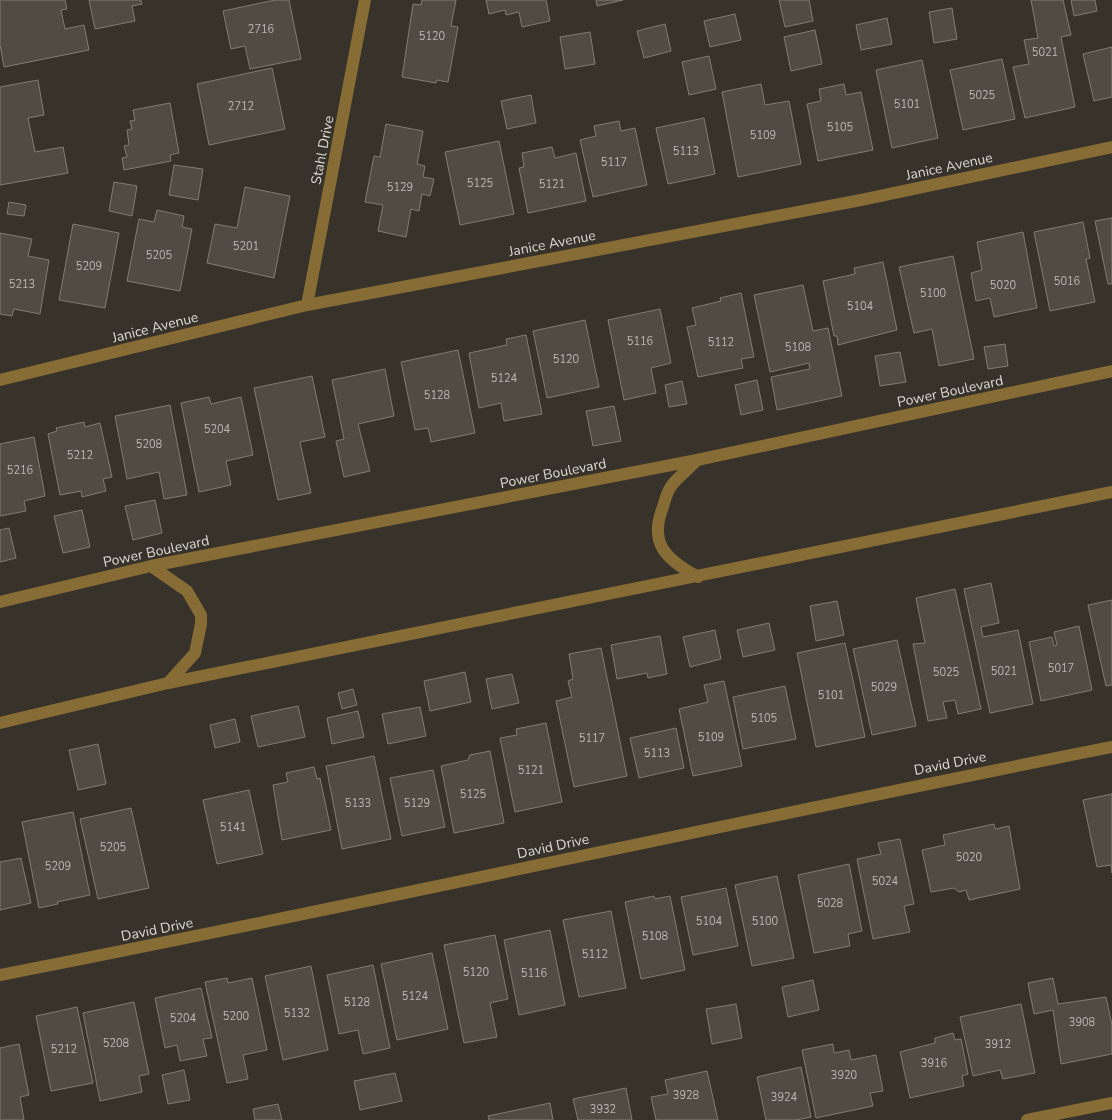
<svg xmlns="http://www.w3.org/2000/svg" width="1112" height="1120" font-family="'Nunito Sans',sans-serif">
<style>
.building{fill:#514c43;stroke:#827c73}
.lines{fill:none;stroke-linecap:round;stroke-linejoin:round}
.minor{stroke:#876c36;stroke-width:12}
.labels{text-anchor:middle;stroke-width:4;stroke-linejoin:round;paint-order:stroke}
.number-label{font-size:11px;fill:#bbb7b1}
.street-label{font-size:14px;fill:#dedbd6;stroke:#37332a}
</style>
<rect width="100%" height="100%" fill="#37332a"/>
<path class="building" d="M0,0H65L67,9L61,10L65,29L84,25L89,50L4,67L0,45Z
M89,0H141L142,4L132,6L135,21L95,29Z
M275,0H289L301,59L250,69L245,46L231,49L223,11Z
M422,0H456L451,26L458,27L448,82L437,80L436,83L402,77L413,4L421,5Z
M486,0H546L550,21L522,27L519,12L506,15L505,10L489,14Z
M596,0H623L597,6Z
M779,0H809L813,21L785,27Z
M1031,0H1063L1071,35L1061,37L1075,107L1025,118L1013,67L1029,64L1024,40L1038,38Z
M1071,0H1095L1097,11L1074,16Z
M952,8L957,39L934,43L929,12Z
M735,14L741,40L710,47L704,21Z
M887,18L892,44L861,50L856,25Z
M665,24L671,51L644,58L637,31Z
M815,30L822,64L791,71L784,37Z
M590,32L595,64L565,69L560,37Z
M1112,47V97L1094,101L1083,54Z
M709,56L716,89L689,95L682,62Z
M1002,59L1015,119L963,130L950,70Z
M922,60L938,138L892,148L876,70Z
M272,68L285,129L209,145L197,84Z
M38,80L44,115L28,118L35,152L63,147L68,173L0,185V87Z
M761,84L765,105L789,101L801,164L738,177L722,92Z
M844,84L846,95L861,92L873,150L818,161L807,104L821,101L819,89Z
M531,95L536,123L507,129L501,101Z
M170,103L179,153L170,155L171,161L124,170L122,158L127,157L124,146L129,145L127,130L132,129L130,121L135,120L133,110Z
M704,118L715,174L668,184L656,128Z
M619,121L621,131L635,128L647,185L593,197L580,140L596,136L594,126Z
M386,124L423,131L417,164L425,166L423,177L434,179L430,196L422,194L419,211L411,209L406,237L378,231L383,205L365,202L374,156L380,157Z
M499,141L514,214L460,225L445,152Z
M552,147L555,158L576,153L586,201L528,213L519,168L524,167L522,153Z
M174,165L203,169L198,200L169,195Z
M114,182L137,186L132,216L109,211Z
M245,187L290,196L274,278L207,263L215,224L237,228Z
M9,202L26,205L24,216L7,214Z
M157,210L184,216L182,227L192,229L180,291L127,281L139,219L154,222Z
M1112,218V284H1108L1095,221Z
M1083,222L1090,258L1086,259L1095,302L1050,311L1034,232Z
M73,224L119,233L105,308L59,300Z
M1023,232L1037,308L994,317L990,298L976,301L971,273L982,270L977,242Z
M0,233L32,239L28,256L49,260L40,314L14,309L12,316L0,314Z
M953,256L974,359L939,366L932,329L914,333L899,267Z
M883,262L897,330L838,345L837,336H834L823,281L855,274L854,268Z
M803,285L813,331L828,328L842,396L777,410L771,377L810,369L809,363L770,372L754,295Z
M741,293L754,357L741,359L743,368L698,377L687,327L696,325L692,308L721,301L720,298Z
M660,309L671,363L651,368L656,393L624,400L608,320Z
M585,320L599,387L547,398L533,331Z
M526,335L542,414L504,421L501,403L479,408L469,353L507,345L506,339Z
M1005,344L1008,366L988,369L984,347Z
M458,350L475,433L431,442L428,428L415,430L401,362Z
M900,352L906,382L880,386L875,356Z
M385,369L394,416L358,424L370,471L344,477L336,441L344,439L332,380Z
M312,376L325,437L300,442L311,493L278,500L254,388Z
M757,380L763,410L741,415L735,385Z
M682,381L687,404L669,407L665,385Z
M209,397L211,404L241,397L253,455L226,461L231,485L199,492L181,403Z
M170,405L187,495L164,499L159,472L127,479L115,416Z
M614,406L621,441L593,446L586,411Z
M84,422L85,427L100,423L112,477L103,479L106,491L82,497L81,491L60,495L48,434L57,431L56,428Z
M34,437L45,496L24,501L26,511L0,516V444Z
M155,500L162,533L133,540L125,506Z
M82,510L90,547L63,553L54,516Z
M9,528L16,558L0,562V530Z
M991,583L999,623L981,627L983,637L1018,630L1033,704L990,713L964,589Z
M955,589L981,709L958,714L955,700L943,702L947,718L928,721L913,644L925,643L916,598Z
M1112,600V685L1106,686L1088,605Z
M837,601L844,635L816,641L810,606Z
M769,623L775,650L743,657L737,630Z
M1079,626L1092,690L1041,701L1029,642L1052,637L1054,646L1057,645L1054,632Z
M715,630L721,659L690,667L683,637Z
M660,636L667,674L648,678L647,673L617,679L611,645Z
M897,640L916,726L872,735L853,649Z
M845,643L865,737L816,747L797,653Z
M601,648L627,776L574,787L556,701L572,697L568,681L573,679L569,654Z
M465,672L471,702L430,711L424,681Z
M512,674L519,703L492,709L486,679Z
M724,681L742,766L693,776L679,709L708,702L704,685Z
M785,686L796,739L743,749L733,697Z
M353,689L357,705L342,709L338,693Z
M298,706L305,737L258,747L251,716Z
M420,707L426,736L388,744L382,714Z
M358,711L364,737L332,744L327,718Z
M235,719L240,742L215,748L210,725Z
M546,723L562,802L515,812L500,738L517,735L516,729Z
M676,728L684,768L639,778L630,738Z
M98,744L106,784L78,790L69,750Z
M490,751L504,823L454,833L441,766L468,760L470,755Z
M374,756L391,839L342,849L326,766Z
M314,767L317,779L320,778L331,830L282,840L273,785L288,782L286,773Z
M433,770L445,827L402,836L390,778Z
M249,790L263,854L217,864L203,800Z
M1112,794V873L1111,865L1097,867L1083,800Z
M131,808L149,888L98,899L80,819Z
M73,812L90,895L57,902L58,904L39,908L22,822Z
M994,824L995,829L1009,826L1020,889L969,900L966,890L959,892L954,888L931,892L922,850L945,845L943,835Z
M900,839L914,904L904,906L910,932L873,939L857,859L881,854L878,843Z
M21,858L31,903L0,910V862Z
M849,864L862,931L848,934L850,946L814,953L798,875Z
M777,876L794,958L752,966L735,885Z
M726,888L738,946L693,955L681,897Z
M654,896L655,899L670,896L685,970L641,979L625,902Z
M611,911L626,988L579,997L563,920Z
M550,930L565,1005L519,1015L504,940Z
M495,935L508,999L490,1003L497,1037L464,1043L444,945Z
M432,953L448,1029L397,1040L381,964Z
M373,965L390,1048L363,1054L358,1030L339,1034L327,975Z
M311,966L328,1050L283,1060L265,976Z
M227,978L228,983L252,978L267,1050L243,1055L248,1079L227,1083L205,982Z
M1053,978L1058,1004L1106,997L1112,1025V1054L1061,1064L1053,1010L1034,1014L1028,983Z
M813,980L819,1010L788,1017L782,987Z
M201,988L212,1038L203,1039L207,1056L180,1061L177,1045L165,1048L155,998Z
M134,1002L149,1074L139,1076L142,1092L100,1101L83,1013Z
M736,1004L742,1038L712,1044L706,1009Z
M1021,1004L1035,1073L1003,1079L1000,1070L973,1076L960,1017Z
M77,1007L93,1083L51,1091L36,1016Z
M953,1033L955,1040L961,1039L968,1074L962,1076L964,1086L910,1098L900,1052L935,1043V1038Z
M19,1044L29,1095L20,1097L24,1120H0V1048Z
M833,1044L834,1053L849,1050L851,1060L876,1055L883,1091L870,1093L873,1106L816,1118L802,1050Z
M801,1067L811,1117L796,1120H766L757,1077Z
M184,1070L190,1100L168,1104L162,1075Z
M707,1071L718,1120H656L651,1097L668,1094L665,1080Z
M395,1073L402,1101L360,1110L354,1081Z
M626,1088L632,1120H578L573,1099Z
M550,1103L553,1120H489L488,1116Z
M278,1104L282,1120H255L253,1109Z"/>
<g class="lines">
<path class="minor" d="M307,305L365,0
M0,380L307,305L861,200L1112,147
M697,460C689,469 679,476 672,485C667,491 665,500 663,507C648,544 667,560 698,577
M151,566L187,591L201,615V624L195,653L168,683
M0,602L151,566L697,460L1112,371
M0,723L168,683L1112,492
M0,975C371,903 741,820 1112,747
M1027,1120L1112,1103"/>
</g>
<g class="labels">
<g class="number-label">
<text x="261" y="33">2716</text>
<text x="432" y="40">5120</text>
<text x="1045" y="56">5021</text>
<text x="982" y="99">5025</text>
<text x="907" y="108">5101</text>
<text x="241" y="110">2712</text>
<text x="840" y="131">5105</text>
<text x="763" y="139">5109</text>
<text x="686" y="155">5113</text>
<text x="614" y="166">5117</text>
<text x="480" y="187">5125</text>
<text x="552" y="188">5121</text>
<text x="400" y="191">5129</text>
<text x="246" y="250">5201</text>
<text x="159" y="259">5205</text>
<text x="89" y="270">5209</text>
<text x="1067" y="285">5016</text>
<text x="22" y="288">5213</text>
<text x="1003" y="289">5020</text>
<text x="933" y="297">5100</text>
<text x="860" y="310">5104</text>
<text x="640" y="345">5116</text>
<text x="721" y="346">5112</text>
<text x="798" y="351">5108</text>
<text x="566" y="363">5120</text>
<text x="504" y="382">5124</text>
<text x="437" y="399">5128</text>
<text x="217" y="433">5204</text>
<text x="149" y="448">5208</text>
<text x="80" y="459">5212</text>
<text x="20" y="474">5216</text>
<text x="1061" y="672">5017</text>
<text x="1004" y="675">5021</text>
<text x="946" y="676">5025</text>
<text x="884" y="691">5029</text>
<text x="831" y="699">5101</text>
<text x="764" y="722">5105</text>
<text x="711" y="741">5109</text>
<text x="592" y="742">5117</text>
<text x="657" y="757">5113</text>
<text x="531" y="774">5121</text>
<text x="473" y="798">5125</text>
<text x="358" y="807">5133</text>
<text x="417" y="807">5129</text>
<text x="233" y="831">5141</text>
<text x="113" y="851">5205</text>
<text x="969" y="861">5020</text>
<text x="58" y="870">5209</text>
<text x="885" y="885">5024</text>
<text x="830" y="907">5028</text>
<text x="709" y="925">5104</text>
<text x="765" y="925">5100</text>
<text x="655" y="940">5108</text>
<text x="595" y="958">5112</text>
<text x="476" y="976">5120</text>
<text x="534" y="977">5116</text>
<text x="415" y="1000">5124</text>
<text x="357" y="1006">5128</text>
<text x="297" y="1017">5132</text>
<text x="236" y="1020">5200</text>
<text x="183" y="1022">5204</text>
<text x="1082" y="1026">3908</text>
<text x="116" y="1047">5208</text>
<text x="998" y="1048">3912</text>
<text x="64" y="1053">5212</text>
<text x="934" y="1067">3916</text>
<text x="844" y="1079">3920</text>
<text x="686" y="1099">3928</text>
<text x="784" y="1101">3924</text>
<text x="603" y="1113">3932</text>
</g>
<g class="street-label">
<text transform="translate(322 150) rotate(-79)" y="5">Stahl Drive</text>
<text transform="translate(949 166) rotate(-12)" y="5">Janice Avenue</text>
<text transform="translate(552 243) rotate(-11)" y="5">Janice Avenue</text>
<text transform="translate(155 327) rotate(-14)" y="5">Janice Avenue</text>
<text transform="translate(950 391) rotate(-12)" y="5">Power Boulevard</text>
<text transform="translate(553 473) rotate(-11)" y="5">Power Boulevard</text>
<text transform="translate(156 551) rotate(-12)" y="5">Power Boulevard</text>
<text transform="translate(950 763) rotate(-11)" y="5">David Drive</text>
<text transform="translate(553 846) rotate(-12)" y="5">David Drive</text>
<text transform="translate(157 929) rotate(-11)" y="5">David Drive</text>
</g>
</g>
</svg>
